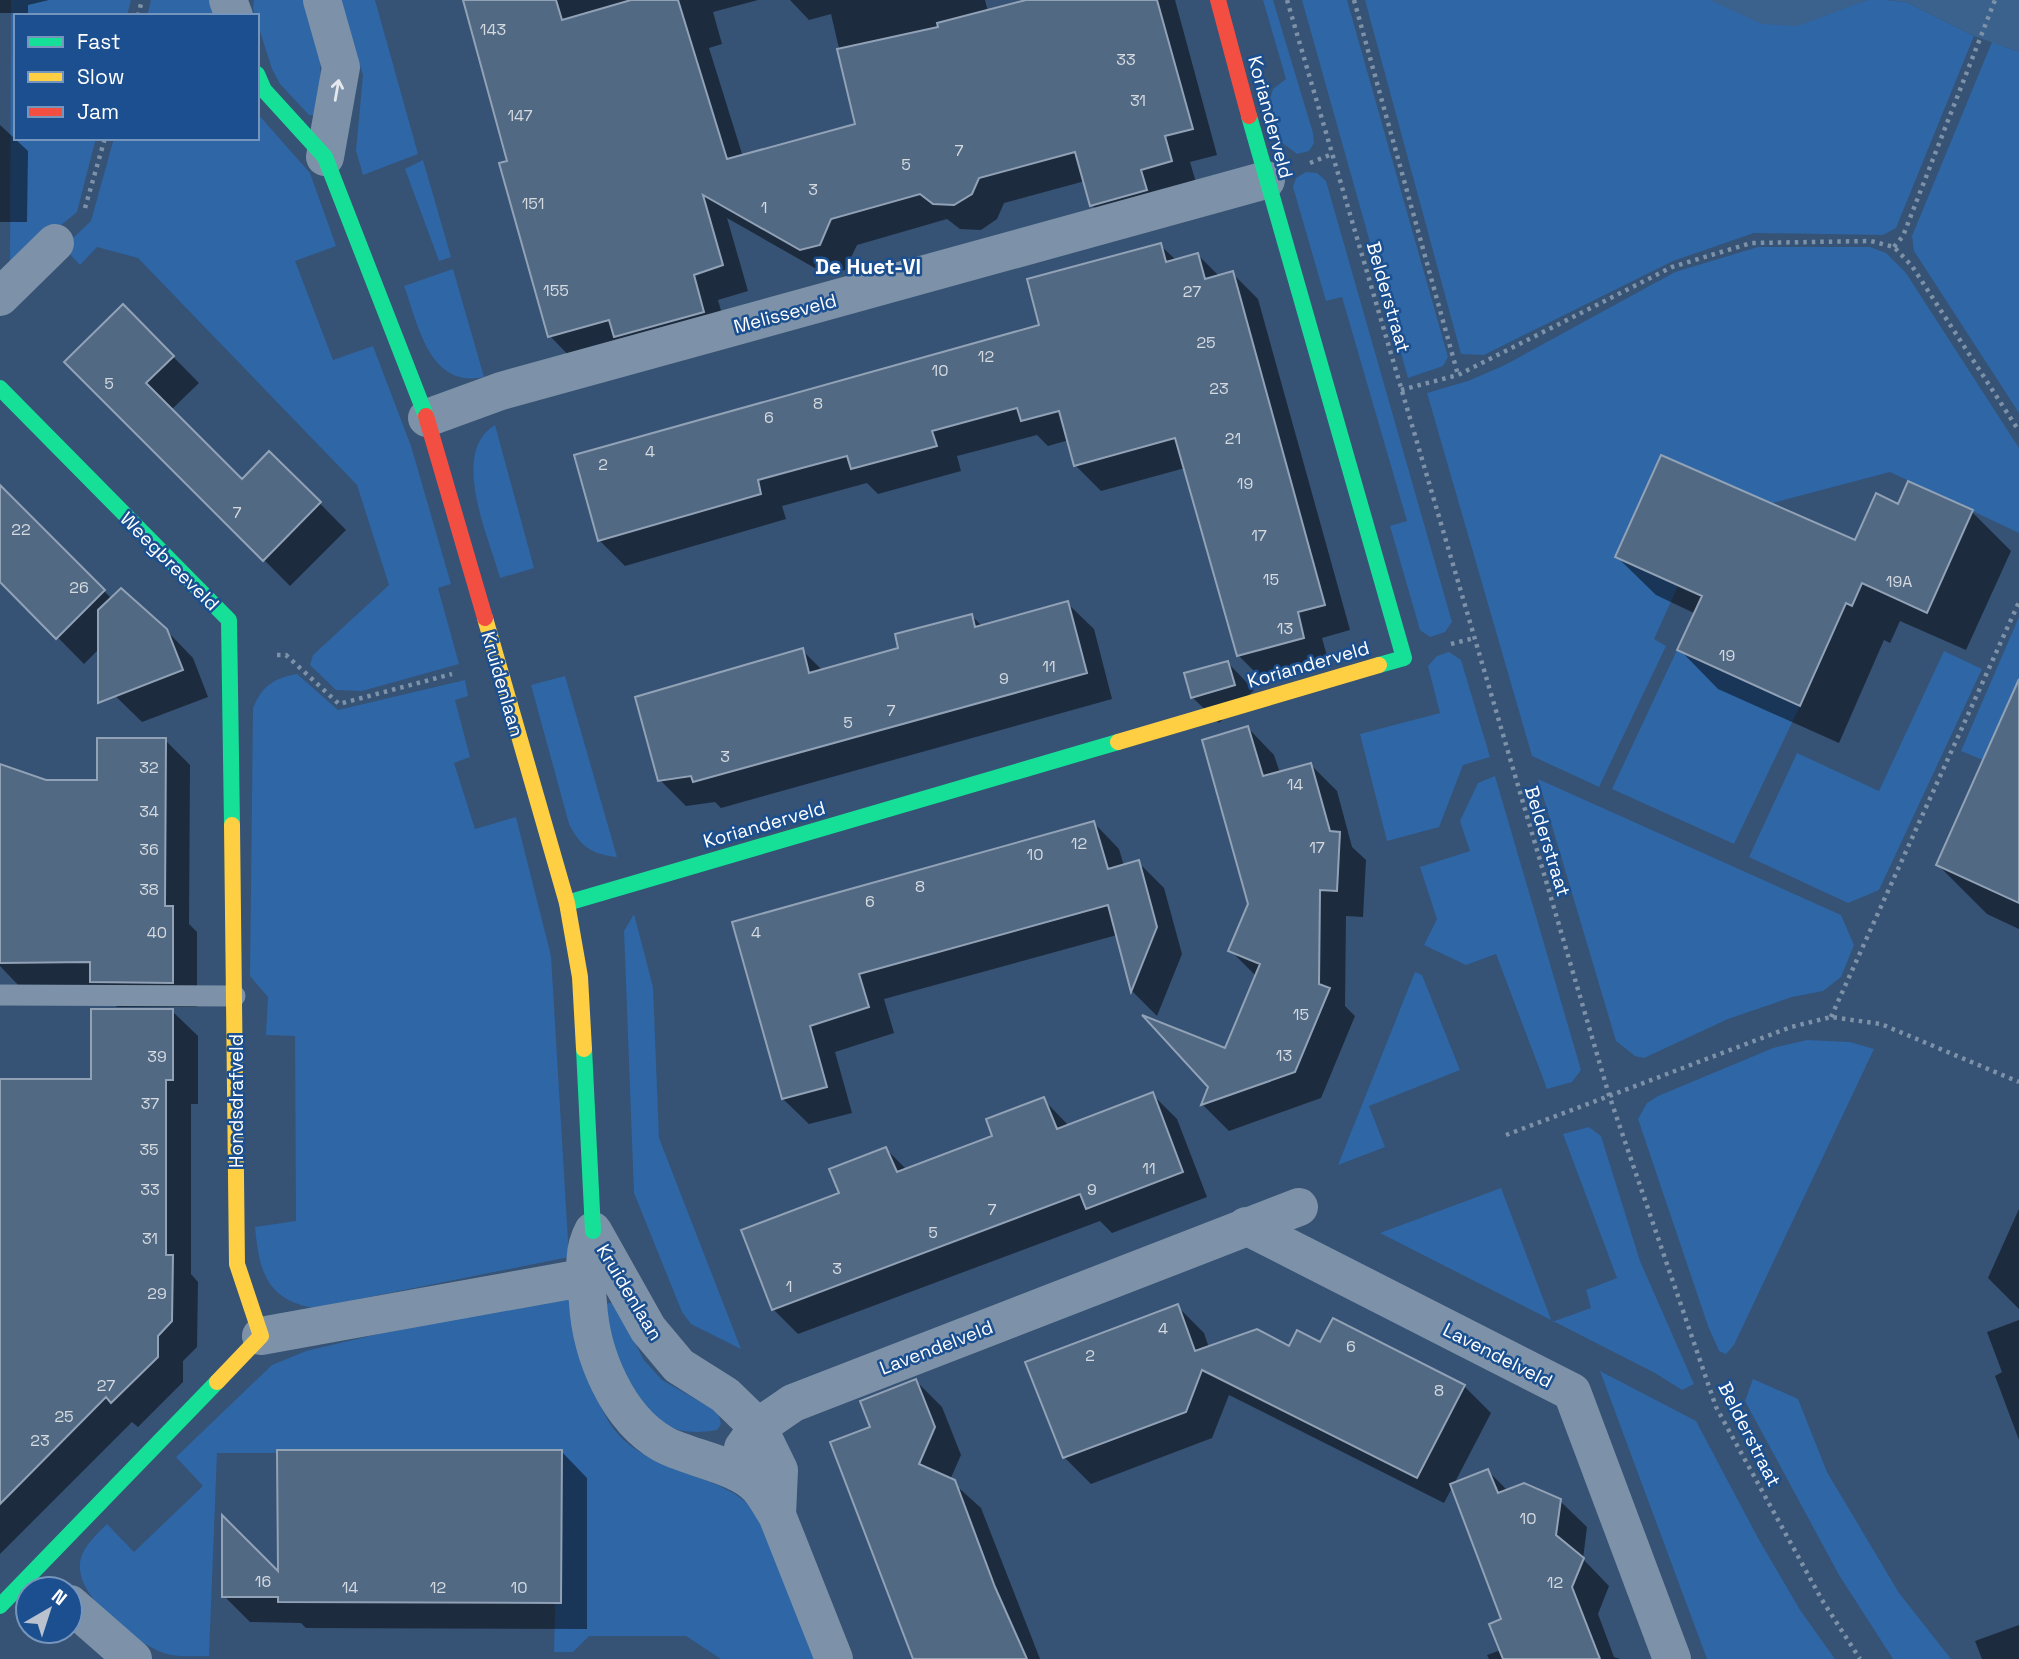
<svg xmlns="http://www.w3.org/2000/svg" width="2019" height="1659" font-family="'Space Grotesk',sans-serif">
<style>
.green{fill:#2f66a5}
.water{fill:#3b618d}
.shadow{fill:#0007}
.building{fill:#526984;stroke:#92a2b6;stroke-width:2}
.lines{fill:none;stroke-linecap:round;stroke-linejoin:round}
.path{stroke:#7d92a8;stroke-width:4.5;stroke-dasharray:3.5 5;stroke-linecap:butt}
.lane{stroke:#7d92a8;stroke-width:21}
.street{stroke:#7d92a8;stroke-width:38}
.fast{stroke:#16e098;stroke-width:16}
.slow{stroke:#ffcf43;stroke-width:16}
.jam{stroke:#f24e42;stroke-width:16}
.oneway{stroke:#e5e9ee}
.labels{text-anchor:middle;stroke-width:5;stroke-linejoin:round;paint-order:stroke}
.number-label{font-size:16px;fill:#d4dae0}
.street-label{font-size:19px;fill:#fff;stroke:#1b4f8f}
.neighbourhood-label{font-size:21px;font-weight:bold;fill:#fff;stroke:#1b4f8f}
</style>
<rect width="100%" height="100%" fill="#365274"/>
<path class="green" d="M11,0H131L127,16H16V138H96L77,212L10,267Z
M151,0H217L222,16H147Z
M254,0H305L321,53L319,109L315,115H309L280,84L272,69L253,9Z
M339,0H375L418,154L363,175L356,151L363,75Z
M1263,0H1273L1313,133L1314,143L1309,151L1297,154L1281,142L1270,99L1273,89L1286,79Z
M1302,0H1347L1448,357L1443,366L1408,378Z
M1365,0H1711L1837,10L1867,0H1887L1906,2L1974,36L1896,228L1883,235L1754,233L1673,261L1484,355L1461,354Z
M1992,42L2019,52V413L1914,251L1912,236Z
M257,113L310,173L336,246L295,261L333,360L373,346L411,446L451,584L438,588L459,664L362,691L336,690L310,665L313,655L389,585L357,485L138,258L97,247L80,265L67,251L73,238L91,221L114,138H257Z
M423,160L451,257L439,261L405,169Z
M1306,172L1317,173L1326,181L1452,622L1445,632L1430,637L1420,630L1390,526L1407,521L1342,297L1326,301L1293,187L1296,178Z
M1758,247H1870L1886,253L1906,273L2019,448V533L1890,472L1769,504L1661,455L1615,557L1678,586L1654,639L1666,646L1599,787L1532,756L1427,393L1468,381L1505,365L1675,272Z
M453,269L484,377C429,389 418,324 404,286Z
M495,425L534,568L500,578C489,537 449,453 495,425Z
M2019,617V690L2014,689L1983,760L1961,751Z
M1677,650L1800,706L1734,844L1612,789Z
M1944,651L1982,669L1879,890L1848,903L1749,857L1797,753L1879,791Z
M1449,652L1461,660L1490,757L1463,765L1439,827L1387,841L1360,734L1440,713L1428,666L1437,656Z
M297,674L338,710L465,680L468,696L455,700L470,757L454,763L475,829L516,817L551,956L569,1257L314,1308C266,1300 259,1270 255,1227L296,1221L295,1036L266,1035L268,997L250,976L253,708C262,686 274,678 297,674Z
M565,676L617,857C591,854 581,847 569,824L531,685Z
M1495,776L1581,1070L1572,1082L1547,1089L1496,954L1466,965L1424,945L1437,919L1420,867L1470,851L1460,821L1478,783Z
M1538,779L1841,915L1854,945L1841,977L1823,991L1792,997L1728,1019L1644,1058L1635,1056L1616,1041Z
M634,914L653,987L659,1138L741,1349L691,1324L682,1312L634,1193L624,931Z
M1415,972L1422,975L1460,1070L1369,1106L1385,1147L1338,1165Z
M1807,1040L1850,1042L1874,1049L1734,1345L1726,1354L1719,1351L1708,1326L1638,1119L1647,1103L1658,1096L1773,1048Z
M1589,1127L1601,1136L1640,1261L1694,1384L1682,1390L1655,1373L1380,1233L1501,1188L1552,1322L1591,1308L1586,1290L1617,1278L1563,1134Z
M570,1289C580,1327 590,1397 613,1428C641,1466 696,1471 735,1494C748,1502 756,1514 764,1526L815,1659H721L686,1636H589L573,1652H554L559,1452L217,1453L209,1656C197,1656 183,1657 171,1655C142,1649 81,1601 80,1569C78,1551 95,1536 107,1524L134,1552L203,1486L176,1457L272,1365L306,1351Z
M608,1303H616L643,1359L662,1380L718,1412L721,1424L717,1430C636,1445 620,1370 604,1309Z
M1600,1371L1696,1421L1758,1538L1800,1610L1835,1659H1707Z
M1753,1379L1798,1399L1827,1472L1899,1593L1951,1659H1893L1839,1575L1745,1401Z"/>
<path class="water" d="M1710,0H1867L1798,26L1762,24Z
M1887,0H2019V52L1974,36L1906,2Z"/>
<path class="shadow" d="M0,0H49L28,5V13H0Z
M464,0H758L713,12L722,44L709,48L743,157L857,125L831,14L809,20L790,0H985L988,12L1033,0H1175L1217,155L1190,162L1197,186L1117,231L1092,205L1085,181L1004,203L997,219L981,230L960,229L947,219L857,245L845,270L827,275L727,218L748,291L718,300L729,338L575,362L550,336L509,162Z
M0,125L28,151L27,222H0Z
M1160,245L1177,261L1198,255L1220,277L1232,273L1258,299L1350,630L1322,638L1329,663L1264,681L1238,655L1185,468L1101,491L1075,465L1069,440L1048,446L1037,435L957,456L961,471L878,494L867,483L782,506L786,519L625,566L599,540L1042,327Z
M123,306L199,383L171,410L242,481L270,453L346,530L290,586L67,362Z
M1909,483L1972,512L2011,551L1966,650L1900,621L1890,643L1884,640L1839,743L1718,689L1680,650L1696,614L1656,595L1617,557L1855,542L1899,506Z
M0,487L112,599L166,630L193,658L208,697L142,722L99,680L100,648L84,664L0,579Z
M1067,603L1094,629L1112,699L721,808L715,802L686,806L660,780L802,650L823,671L900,649L971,615L982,626Z
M1228,663L1254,690L1219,723L1192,697Z
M2019,692V929L1987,914L1938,865Z
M1248,728L1274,755L1280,773L1311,765L1337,791L1352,847L1366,860L1363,917L1346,916L1345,1006L1355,1016L1321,1098L1229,1131L1203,1105L1257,977L1230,950L1250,904Z
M165,740L190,765L189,924L197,932V1007H117L97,987L21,988L0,966V766L46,782H99Z
M1094,823L1119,849L1124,866L1138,862L1164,888L1182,954L1157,1016L1132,991L1117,935L884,999L894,1033L835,1052L852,1113L809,1124L783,1099L734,923Z
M172,1011L198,1036V1104H191V1274L198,1282L197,1347L183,1361V1382L138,1427L132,1422L0,1554V1081H93Z
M1152,1094L1177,1119L1207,1197L1112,1233L1100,1221L798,1334L773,1309L841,1194L886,1149L907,1170L994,1137L1043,1099L1069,1126Z
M2019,1209V1309L1988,1278Z
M1177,1306L1204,1333L1209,1348H1289L1321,1344L1464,1386L1491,1413L1454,1484L1488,1471L1508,1491L1560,1501L1587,1527L1583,1559L1609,1586L1598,1614L1614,1657L1620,1659H1489L1487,1655L1501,1650L1503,1620L1453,1486L1444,1503L1229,1395L1212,1438L1091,1484L1064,1457Z
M2019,1320V1440L1995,1376L2002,1372L1987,1332Z
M916,1381L942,1407L961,1455L950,1480L981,1508L1040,1659H916L872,1428Z
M561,1451L587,1478V1629L306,1628L301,1623L250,1622L224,1596L280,1575Z
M2019,1625V1659H1982L1975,1641Z"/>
<path class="building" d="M463,0H556L562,20L631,0H678L727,159L855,124L837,49L938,27L937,23L1026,0H1157L1193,129L1165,136L1172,161L1141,170L1147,190L1090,206L1075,152L979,178L972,194L954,205L933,204L920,194L831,219L820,245L800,250L703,195L723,265L694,275L704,312L614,337L609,320L548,337L499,163L507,161Z
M1161,243L1166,262L1198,253L1205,279L1233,271L1325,605L1298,612L1304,638L1237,656L1175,438L1074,466L1059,411L1021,421L1017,408L932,431L937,446L851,469L847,456L802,468L758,480L761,494L598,541L574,455L1039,325L1027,279Z
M123,304L174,356L146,383L242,479L269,451L321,502L263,561L64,362Z
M1661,455L1855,540L1876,493L1898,504L1908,481L1973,510L1927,613L1862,583L1852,606L1846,603L1800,706L1677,650L1702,596L1615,557Z
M0,485L105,590L56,639L0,582Z
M121,588L167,629L183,670L98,703V610Z
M1068,601L1087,673L693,782L691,776L658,781L635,697L803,648L809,673L898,648L895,634L972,614L975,627Z
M1228,661L1235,685L1191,698L1184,673Z
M2019,679V903L1936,865Z
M1248,726L1263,776L1311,763L1330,831L1340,832L1337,891L1320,890L1319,984L1330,988L1295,1072L1201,1105L1208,1087L1142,1015L1225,1048L1260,964L1228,951L1248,904L1202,740Z
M97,738H166L165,906H173V983L90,982V962L0,963V764L46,780H97Z
M1094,821L1108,869L1139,860L1157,927L1131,992L1108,905L859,974L869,1007L810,1026L827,1087L782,1099L732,922Z
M91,1009H173V1080H166V1255H173L172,1321L158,1336V1357L111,1403L106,1397L0,1504V1079H91Z
M1153,1092L1183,1172L1086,1209L1080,1194L772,1310L741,1230L839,1193L829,1169L886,1147L897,1172L992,1136L986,1119L1044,1097L1057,1129Z
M1178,1304L1195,1351L1257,1329L1289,1346L1297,1330L1320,1342L1333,1318L1465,1385L1417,1478L1202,1370L1186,1412L1063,1458L1025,1362Z
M916,1379L935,1427L919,1464L955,1480L995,1587L1027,1659H913L830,1442L870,1427L860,1401Z
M277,1450H562L561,1603L278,1602V1597H222V1515L278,1571Z
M1488,1469L1498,1493L1524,1483L1561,1499L1556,1535L1584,1558L1572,1587L1600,1659H1503L1489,1624L1501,1619L1450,1484Z"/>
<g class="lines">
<path class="path" d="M1287,0L1609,1095L1716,1407L1822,1600L1860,1659
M1354,0L1458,375
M138,16L142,0
M1310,163L1332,154
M85,208L105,138
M1894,247L1903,236L1995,0
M1401,390L1458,375L1672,267L1751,243L1871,241L1894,247L1912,266L2019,431
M1451,644L1474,638
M277,655H286L339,704L452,674
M1831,1017L2019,602
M1506,1135L1791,1027L1831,1017L1881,1024L2019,1082"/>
<path class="lane" d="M0,995L235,996"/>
<path class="street" d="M228,0L234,16
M322,0L341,67L325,157
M0,297L55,243
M427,418L501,391L1266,180
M1246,1226L1572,1392L1672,1659
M593,1231L648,1329L679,1366L725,1395L758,1427L779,1470L777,1515C771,1506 766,1496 759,1488C740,1465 688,1458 663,1444C617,1418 591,1354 588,1303C586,1278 581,1253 593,1231Z
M261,1336L610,1273
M743,1448L758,1427L793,1403L1299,1207
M777,1515L834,1659
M70,1604L133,1659"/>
<path class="fast" d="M257,74L264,90L325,157L426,416
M1249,116L1404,658L1379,665
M0,388L229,620L232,825
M567,903L1118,742
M584,1049L593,1231
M0,1606L217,1382"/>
<path class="slow" d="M485,618L567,903L580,977L584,1049
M1118,742L1379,665
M217,1382L261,1336L237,1264L232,825"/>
<path class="jam" d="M1218,0L1249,116
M426,416L485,618"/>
</g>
<defs><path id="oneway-shaft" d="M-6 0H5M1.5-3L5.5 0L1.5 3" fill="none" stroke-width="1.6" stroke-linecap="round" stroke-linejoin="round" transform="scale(1.75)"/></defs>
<use class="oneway" href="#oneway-shaft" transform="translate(337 90) rotate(-80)"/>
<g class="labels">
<g class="number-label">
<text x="493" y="35">143</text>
<text x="1126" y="65">33</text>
<text x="1138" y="106">31</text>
<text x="520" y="121">147</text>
<text x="959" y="156">7</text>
<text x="906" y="170">5</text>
<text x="813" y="195">3</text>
<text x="533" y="209">151</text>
<text x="764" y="213">1</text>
<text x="556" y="296">155</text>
<text x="1192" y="297">27</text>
<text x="1206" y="348">25</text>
<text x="986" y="362">12</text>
<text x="940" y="376">10</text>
<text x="109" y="389">5</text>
<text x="1219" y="394">23</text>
<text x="818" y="409">8</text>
<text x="769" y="423">6</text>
<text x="1233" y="444">21</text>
<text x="650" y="457">4</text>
<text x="603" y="470">2</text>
<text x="1245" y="489">19</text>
<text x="237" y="518">7</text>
<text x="21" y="535">22</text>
<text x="1259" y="541">17</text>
<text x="1271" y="585">15</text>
<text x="1899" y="587">19A</text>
<text x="79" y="593">26</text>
<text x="1285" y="634">13</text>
<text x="1727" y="661">19</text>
<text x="1049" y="672">11</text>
<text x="1004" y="684">9</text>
<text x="891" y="716">7</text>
<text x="848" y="728">5</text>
<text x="725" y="762">3</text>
<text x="149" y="773">32</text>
<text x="1295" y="790">14</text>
<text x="149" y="817">34</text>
<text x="1079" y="849">12</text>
<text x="1317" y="853">17</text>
<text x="149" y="855">36</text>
<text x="1035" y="860">10</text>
<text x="920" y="892">8</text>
<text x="149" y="895">38</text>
<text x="870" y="907">6</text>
<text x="157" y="938">40</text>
<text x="756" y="938">4</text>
<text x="1301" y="1020">15</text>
<text x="1284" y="1061">13</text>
<text x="157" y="1062">39</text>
<text x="150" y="1109">37</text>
<text x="149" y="1155">35</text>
<text x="1149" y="1174">11</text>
<text x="150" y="1195">33</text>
<text x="1092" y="1195">9</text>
<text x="992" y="1215">7</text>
<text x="933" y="1238">5</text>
<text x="150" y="1244">31</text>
<text x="837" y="1274">3</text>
<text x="789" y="1292">1</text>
<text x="157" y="1299">29</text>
<text x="1163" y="1334">4</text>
<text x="1351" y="1352">6</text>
<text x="1090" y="1361">2</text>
<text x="106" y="1391">27</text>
<text x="1439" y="1396">8</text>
<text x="64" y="1422">25</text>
<text x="40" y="1446">23</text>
<text x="1528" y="1524">10</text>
<text x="263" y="1587">16</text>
<text x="1555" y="1588">12</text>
<text x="350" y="1593">14</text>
<text x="438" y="1593">12</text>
<text x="519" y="1593">10</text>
</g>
<g class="street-label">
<text transform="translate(1271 117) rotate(75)" y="7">Korianderveld</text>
<text transform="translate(1389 297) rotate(74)" y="7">Belderstraat</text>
<text transform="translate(785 313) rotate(-15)" y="7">Melisseveld</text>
<text transform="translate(170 561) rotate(45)" y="7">Weegbreeveld</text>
<text transform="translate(1308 664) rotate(-16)" y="7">Korianderveld</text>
<text transform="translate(503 684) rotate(74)" y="7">Kruidenlaan</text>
<text transform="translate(764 824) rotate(-16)" y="7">Korianderveld</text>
<text transform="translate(1548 841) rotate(73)" y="7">Belderstraat</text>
<text transform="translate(236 1101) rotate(-90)" y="7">Hondsdrafveld</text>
<text transform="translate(630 1292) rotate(59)" y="7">Kruidenlaan</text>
<text transform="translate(936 1347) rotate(-21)" y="7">Lavendelveld</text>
<text transform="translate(1498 1355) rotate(27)" y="7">Lavendelveld</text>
<text transform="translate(1750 1434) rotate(63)" y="7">Belderstraat</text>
</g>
<g class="neighbourhood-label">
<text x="868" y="274">De Huet-VI</text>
</g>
</g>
<rect x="14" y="14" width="245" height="126" fill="#1b4f8f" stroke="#7695bc" stroke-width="2"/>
<rect x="28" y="37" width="35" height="10" fill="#16e098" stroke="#7695bc" stroke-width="2"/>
<text x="77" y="49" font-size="21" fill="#ffffff">Fast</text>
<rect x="28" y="72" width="35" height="10" fill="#ffcf43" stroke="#7695bc" stroke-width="2"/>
<text x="77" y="84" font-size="21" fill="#ffffff">Slow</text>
<rect x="28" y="107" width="35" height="10" fill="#f24e42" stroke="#7695bc" stroke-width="2"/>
<text x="77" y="119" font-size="21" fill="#ffffff">Jam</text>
<g transform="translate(49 1610) rotate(39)"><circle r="33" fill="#1b4f8f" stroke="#7695bc" stroke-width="2"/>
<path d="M0-5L12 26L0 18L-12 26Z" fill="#b9c2ce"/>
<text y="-10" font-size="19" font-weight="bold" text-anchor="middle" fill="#ffffff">N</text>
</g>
</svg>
